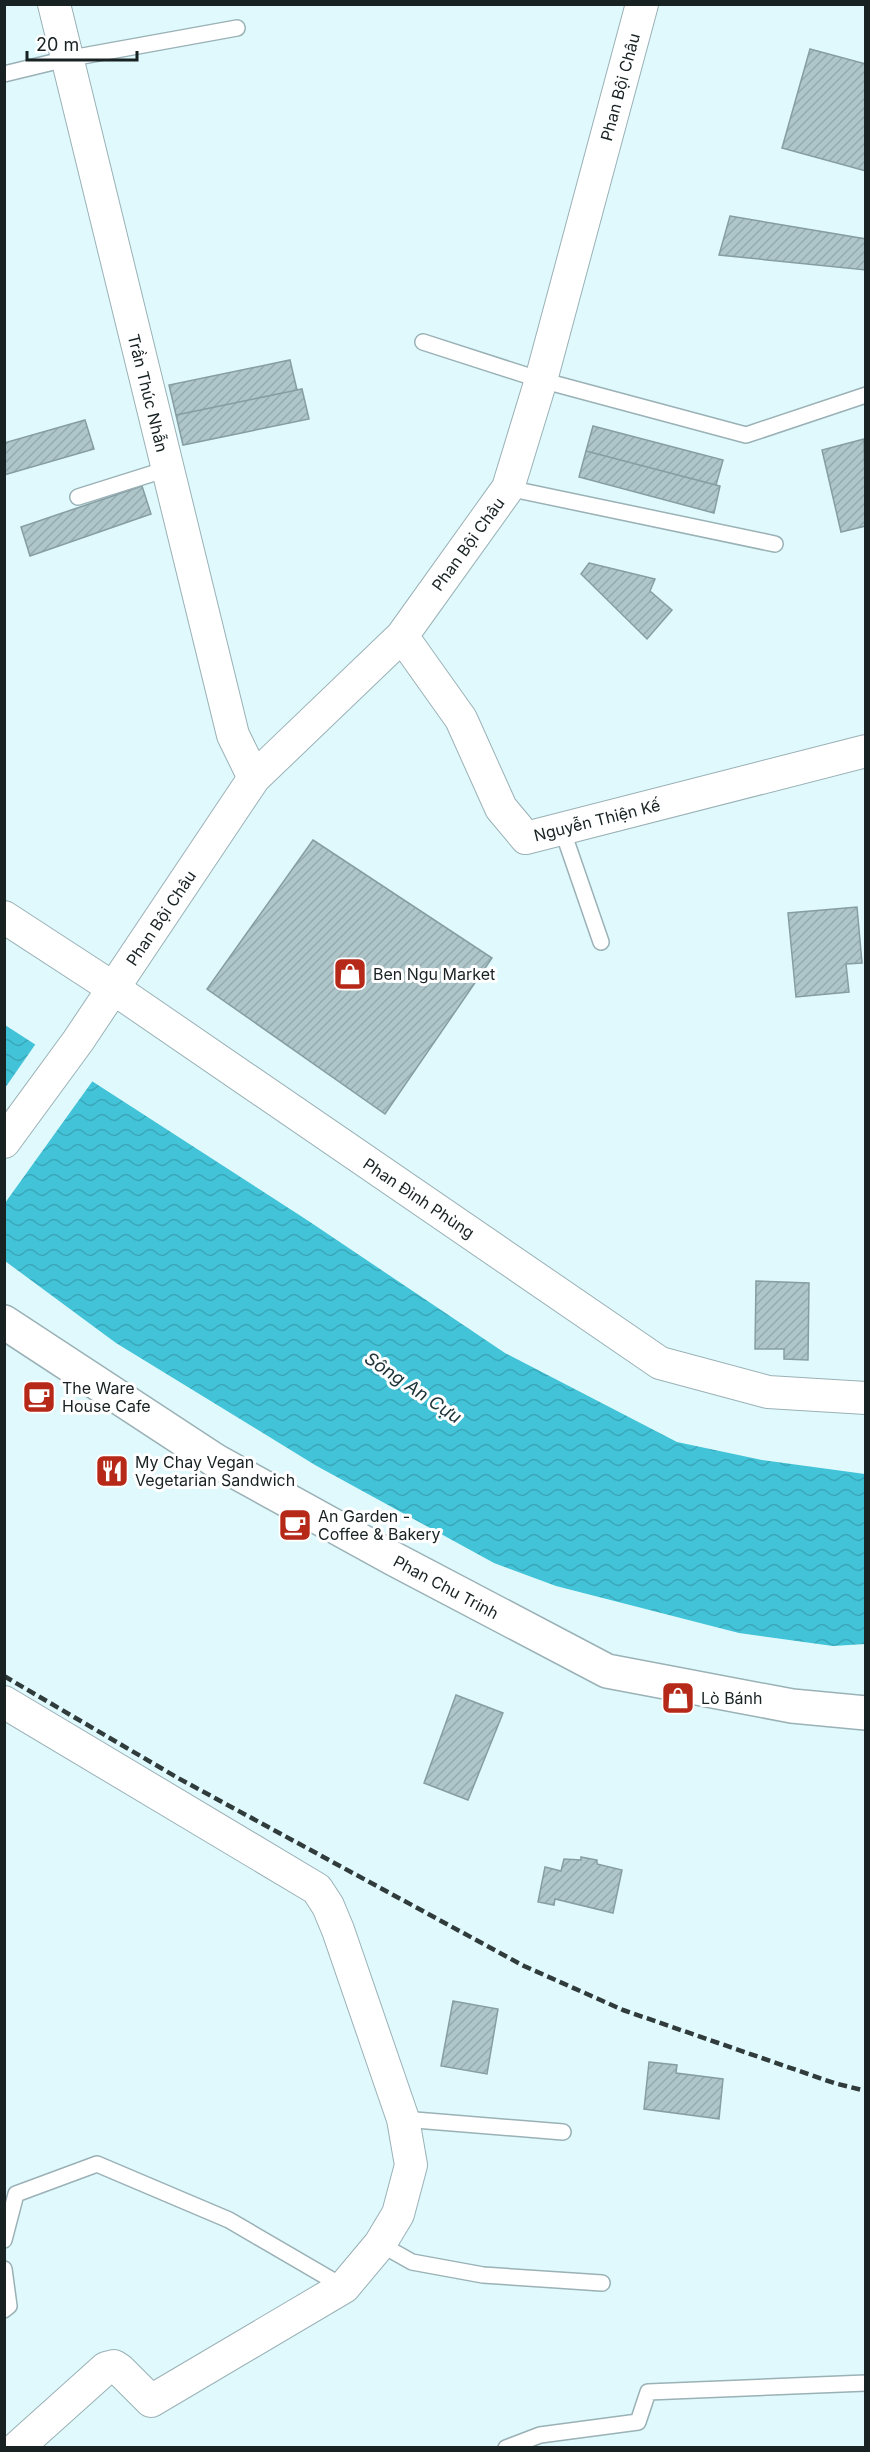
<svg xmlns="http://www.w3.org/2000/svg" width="870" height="2452" font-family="Inter,sans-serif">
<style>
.water{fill:url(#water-waves)}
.pier{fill:#e0f9fd}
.building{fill:url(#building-hatch);stroke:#869da1;stroke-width:1.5}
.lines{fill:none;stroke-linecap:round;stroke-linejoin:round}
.service-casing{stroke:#9ab1b6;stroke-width:18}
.minor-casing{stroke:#9ab1b6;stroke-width:34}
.tertiary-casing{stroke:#9ab1b6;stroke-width:36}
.service{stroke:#fff;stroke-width:15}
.minor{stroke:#fff;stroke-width:32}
.tertiary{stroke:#fff;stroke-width:33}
.rail{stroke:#303b3c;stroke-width:4.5;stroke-dasharray:9 4.5;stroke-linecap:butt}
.labels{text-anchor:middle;stroke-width:6;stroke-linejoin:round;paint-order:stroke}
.street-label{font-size:16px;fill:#192223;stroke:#fff}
.poi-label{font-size:16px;fill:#192223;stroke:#fff;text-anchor:start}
.water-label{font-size:18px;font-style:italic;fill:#20363a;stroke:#fff}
</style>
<defs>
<pattern id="water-waves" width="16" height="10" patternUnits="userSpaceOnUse" patternTransform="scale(1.5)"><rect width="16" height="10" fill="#42c3d8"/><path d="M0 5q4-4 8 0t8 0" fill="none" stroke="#39a7b9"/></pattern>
<pattern id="building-hatch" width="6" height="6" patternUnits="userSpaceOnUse" patternTransform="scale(1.5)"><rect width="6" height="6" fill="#aec6ca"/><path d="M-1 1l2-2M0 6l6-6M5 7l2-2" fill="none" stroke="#95aaad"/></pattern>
</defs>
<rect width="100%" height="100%" fill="#e0f9fd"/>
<path class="water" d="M5,1025L307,1220L505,1353L677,1442L762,1460L865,1474V1644L833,1646L739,1633L556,1586L494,1563L315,1465L116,1343L5,1261Z"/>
<path class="pier" d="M37,1042L94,1079L5,1203V1088Z"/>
<path class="building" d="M810,49L866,64V171L782,148Z
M730,216L866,239V270L719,255Z
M290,360L297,390L176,415L169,385Z
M302,389L309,419L183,445L176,415Z
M85,420L94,449L4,475V443Z
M593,426L723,460L716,485L586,451Z
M864,439L866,526L841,532L822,450Z
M586,451L720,486L714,513L579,477Z
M142,486L151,514L30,556L21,527Z
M589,563L655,579L650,591L672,610L647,639L581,574Z
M313,840L492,958L385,1114L207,989Z
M857,907L862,963L846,964L849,992L796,997L788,913Z
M756,1281L809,1283L808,1360L784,1359V1349H755Z
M456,1695L503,1713L468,1800L424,1783Z
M581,1857L597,1860V1864L622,1870L613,1913L555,1899L554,1905L538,1902L545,1867L561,1871L564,1859L581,1860Z
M453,2001L498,2009L487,2074L441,2066Z
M649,2062L677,2065L676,2073L723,2079L719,2119L644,2109Z"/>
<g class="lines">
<defs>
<path id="service" d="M4,74L66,59L237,28
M423,342L541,380L746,435L866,395
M508,488L775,544
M78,497L167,469
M562,829L601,942
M403,2119L563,2132
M4,2240L16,2194L97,2164L229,2220L344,2287
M380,2244L412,2262L483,2275L602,2283
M4,2269L9,2306L4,2310
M506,2448L540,2435L638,2422L648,2392L866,2383"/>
<path id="minor" d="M54,4L233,735L254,778
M402,636L461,719L501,808L526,838L866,751
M4,917L113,988L660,1363L768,1392L866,1398
M4,1142L78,1041L254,778L402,636L508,488L541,380L642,4
M4,1702L317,1889L328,1906L338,1930L403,2119L411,2165L398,2214L380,2244L344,2287L151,2401L120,2370L114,2366L106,2368L17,2448"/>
<path id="tertiary" d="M4,1322L216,1461L394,1559L607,1671L792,1706L866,1713"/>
</defs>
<use href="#service" class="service-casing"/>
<use href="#minor" class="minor-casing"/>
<use href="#tertiary" class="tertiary-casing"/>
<use href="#service" class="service"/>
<use href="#minor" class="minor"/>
<use href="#tertiary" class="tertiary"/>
<path class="rail" d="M4,1676L178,1778L524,1966L623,2010L834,2083L866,2091"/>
</g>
<defs>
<symbol id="shop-square" viewBox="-11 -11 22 22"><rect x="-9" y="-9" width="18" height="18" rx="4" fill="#b62919" stroke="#fff"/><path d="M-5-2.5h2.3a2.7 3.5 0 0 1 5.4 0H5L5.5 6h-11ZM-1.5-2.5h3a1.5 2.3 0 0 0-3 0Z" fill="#fff"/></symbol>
<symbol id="cafe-square" viewBox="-11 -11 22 22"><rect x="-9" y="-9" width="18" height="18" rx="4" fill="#b62919" stroke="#fff"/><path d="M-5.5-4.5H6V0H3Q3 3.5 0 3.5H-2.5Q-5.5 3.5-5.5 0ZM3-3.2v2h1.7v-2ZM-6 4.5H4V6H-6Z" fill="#fff"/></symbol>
<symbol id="restaurant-square" viewBox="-11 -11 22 22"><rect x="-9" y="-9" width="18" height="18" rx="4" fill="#b62919" stroke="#fff"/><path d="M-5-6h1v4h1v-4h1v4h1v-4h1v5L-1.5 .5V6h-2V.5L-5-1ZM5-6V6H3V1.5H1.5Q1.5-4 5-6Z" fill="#fff"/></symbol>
</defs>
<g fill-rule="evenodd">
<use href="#shop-square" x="331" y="955" width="38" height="38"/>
<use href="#cafe-square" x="20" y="1378" width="38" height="38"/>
<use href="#restaurant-square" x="93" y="1452" width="38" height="38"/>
<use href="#cafe-square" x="276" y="1506" width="38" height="38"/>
<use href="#shop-square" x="659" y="1679" width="38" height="38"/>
</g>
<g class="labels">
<g class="street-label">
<text transform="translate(620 87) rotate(-75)" y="6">Phan Bội Châu</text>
<text transform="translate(148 393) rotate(76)" y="6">Trần Thúc Nhẫn</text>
<text transform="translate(468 544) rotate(-54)" y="6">Phan Bội Châu</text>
<text transform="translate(597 820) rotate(-14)" y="6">Nguyễn Thiện Kế</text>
<text transform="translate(161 918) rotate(-56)" y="6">Phan Bội Châu</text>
<text transform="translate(419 1198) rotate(34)" y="6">Phan Đình Phùng</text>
<text transform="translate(446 1587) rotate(28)" y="6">Phan Chu Trinh</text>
</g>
<g class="poi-label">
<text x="373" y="980">Ben Ngu Market</text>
<text x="62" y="1394">The Ware<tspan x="62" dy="18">House Cafe</tspan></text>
<text x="135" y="1468">My Chay Vegan<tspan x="135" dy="18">Vegetarian Sandwich</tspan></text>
<text x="318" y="1522">An Garden -<tspan x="318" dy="18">Coffee &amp; Bakery</tspan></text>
<text x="701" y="1704">Lò Bánh</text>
</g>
<g class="water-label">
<text transform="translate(413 1388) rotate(34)" y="6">Sông An Cựu</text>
</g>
</g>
<rect width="870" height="2452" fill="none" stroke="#192223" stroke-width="12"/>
<path d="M27 51v9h110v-9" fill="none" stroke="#192223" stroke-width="3"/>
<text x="36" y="51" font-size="18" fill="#192223" stroke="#ffffff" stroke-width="4.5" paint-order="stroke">20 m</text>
</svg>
